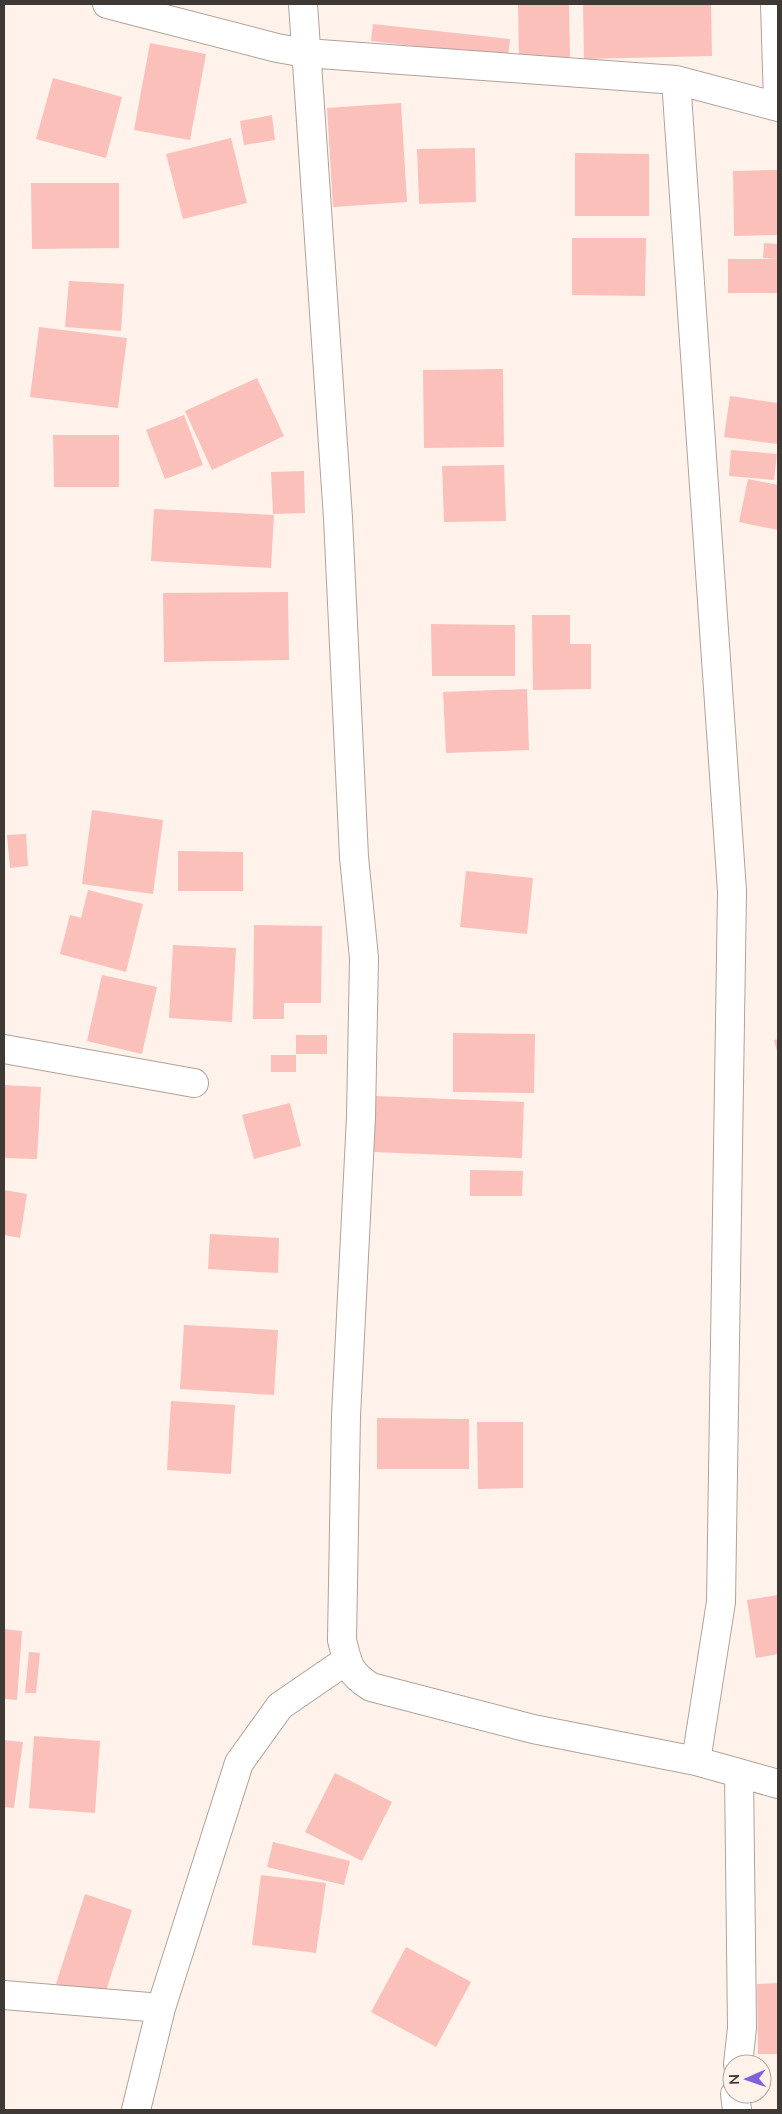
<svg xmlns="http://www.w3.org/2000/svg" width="782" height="2114" font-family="Mulish,sans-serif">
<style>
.building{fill:#fac0b9}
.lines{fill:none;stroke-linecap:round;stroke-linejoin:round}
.street-casing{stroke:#b0a29a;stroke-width:30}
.street{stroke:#fff;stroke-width:28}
</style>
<rect width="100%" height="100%" fill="#fef2eb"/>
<path class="building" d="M518,4H569L570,57L519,58Z
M583,4H711L712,56L584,59Z
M373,24L510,39L508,57L371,41Z
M150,43L206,54L190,140L134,130Z
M53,78L122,97L106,158L36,139Z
M401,103L407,202L333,207L327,108Z
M272,115L275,140L244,145L240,121Z
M231,138L247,203L183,219L166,154Z
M475,148L476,202L419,204L417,149Z
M575,153L649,154V216H575Z
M778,170V235L734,236L733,171Z
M31,183H119V248L32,249Z
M572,238H646L645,296L572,295Z
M764,243L778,244V259L763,258Z
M728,259H777V293H728Z
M69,281L124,284L121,331L65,327Z
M39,327L127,338L118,408L30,397Z
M503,369L504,447L424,448L423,370Z
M257,378L284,436L212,470L185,411Z
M730,396L778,403V444L724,437Z
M184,415L203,465L165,479L146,430Z
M53,435H119V487H54Z
M731,450L777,454L774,480L729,476Z
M504,465L506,521L444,522L442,466Z
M304,471L305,513L273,514L271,472Z
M748,479L778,485V530L739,522Z
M154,509L274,515L271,568L151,561Z
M288,592L289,660L164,662L163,593Z
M532,615H570V644H591V689L533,690Z
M431,624L515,625V676H432Z
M527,689L529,750L446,753L443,692Z
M92,810L163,820L153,894L82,884Z
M26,834L28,866L10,868L7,835Z
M178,851L243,852V891H178Z
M466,871L533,878L527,934L460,927Z
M88,890L143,904L126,972L60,954L70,915L81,918Z
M254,925L322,926L321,1003H284V1019H253Z
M173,945L236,948L232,1022L169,1018Z
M102,975L157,987L142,1054L87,1041Z
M453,1033L535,1034L534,1093L453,1092Z
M296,1035H327V1054H296Z
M778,1039V1055L774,1040Z
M271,1055H296V1072H271Z
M4,1085L41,1087L37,1159L4,1158Z
M375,1096L524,1102L522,1158L373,1152Z
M290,1103L301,1146L254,1159L242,1115Z
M470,1170L523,1171L522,1196H470Z
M4,1190L27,1194L20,1238L4,1235Z
M210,1234L279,1238L278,1273L208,1269Z
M184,1325L278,1330L274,1395L180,1389Z
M171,1401L235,1405L231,1474L167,1470Z
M377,1418L469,1419V1469H377Z
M477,1422H523V1488L478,1489Z
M778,1595V1654L756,1658L747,1600Z
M4,1629L22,1631L17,1700L4,1699Z
M29,1652L40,1653L36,1693H25Z
M34,1736L100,1741L95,1813L29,1808Z
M4,1740L23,1742L14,1808L4,1807Z
M335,1773L392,1802L362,1861L305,1832Z
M273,1842L350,1861L344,1885L267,1867Z
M261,1875L326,1883L316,1953L252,1945Z
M85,1894L132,1910L103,2000L56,1984Z
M406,1947L471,1982L436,2047L371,2012Z
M778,1983V2054H758L757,1984Z"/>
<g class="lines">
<defs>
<path id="street" d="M107,4L277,48L306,53L676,80L778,107
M303,4L338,518L354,857L364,958L361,1117L346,1416L342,1640C348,1665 349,1673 371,1687L533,1729L696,1761L778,1784
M775,4L778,102
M676,80L732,891L721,1602L696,1761
M4,1049L194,1083
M4,1995L161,2008
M738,2064L742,2028L739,1773
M735,2094L737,2110
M136,2110L161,2008L239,1763L280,1706L347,1660"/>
</defs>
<use href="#street" class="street-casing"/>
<use href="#street" class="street"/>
</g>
<rect width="782" height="2114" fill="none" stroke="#3f3936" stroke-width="10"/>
<g transform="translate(747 2079) rotate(268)"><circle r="24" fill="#fef2eb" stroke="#b2a8a3"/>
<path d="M0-4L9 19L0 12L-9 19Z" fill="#8260da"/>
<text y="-8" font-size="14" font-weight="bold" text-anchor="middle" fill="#3f3936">N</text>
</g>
</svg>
